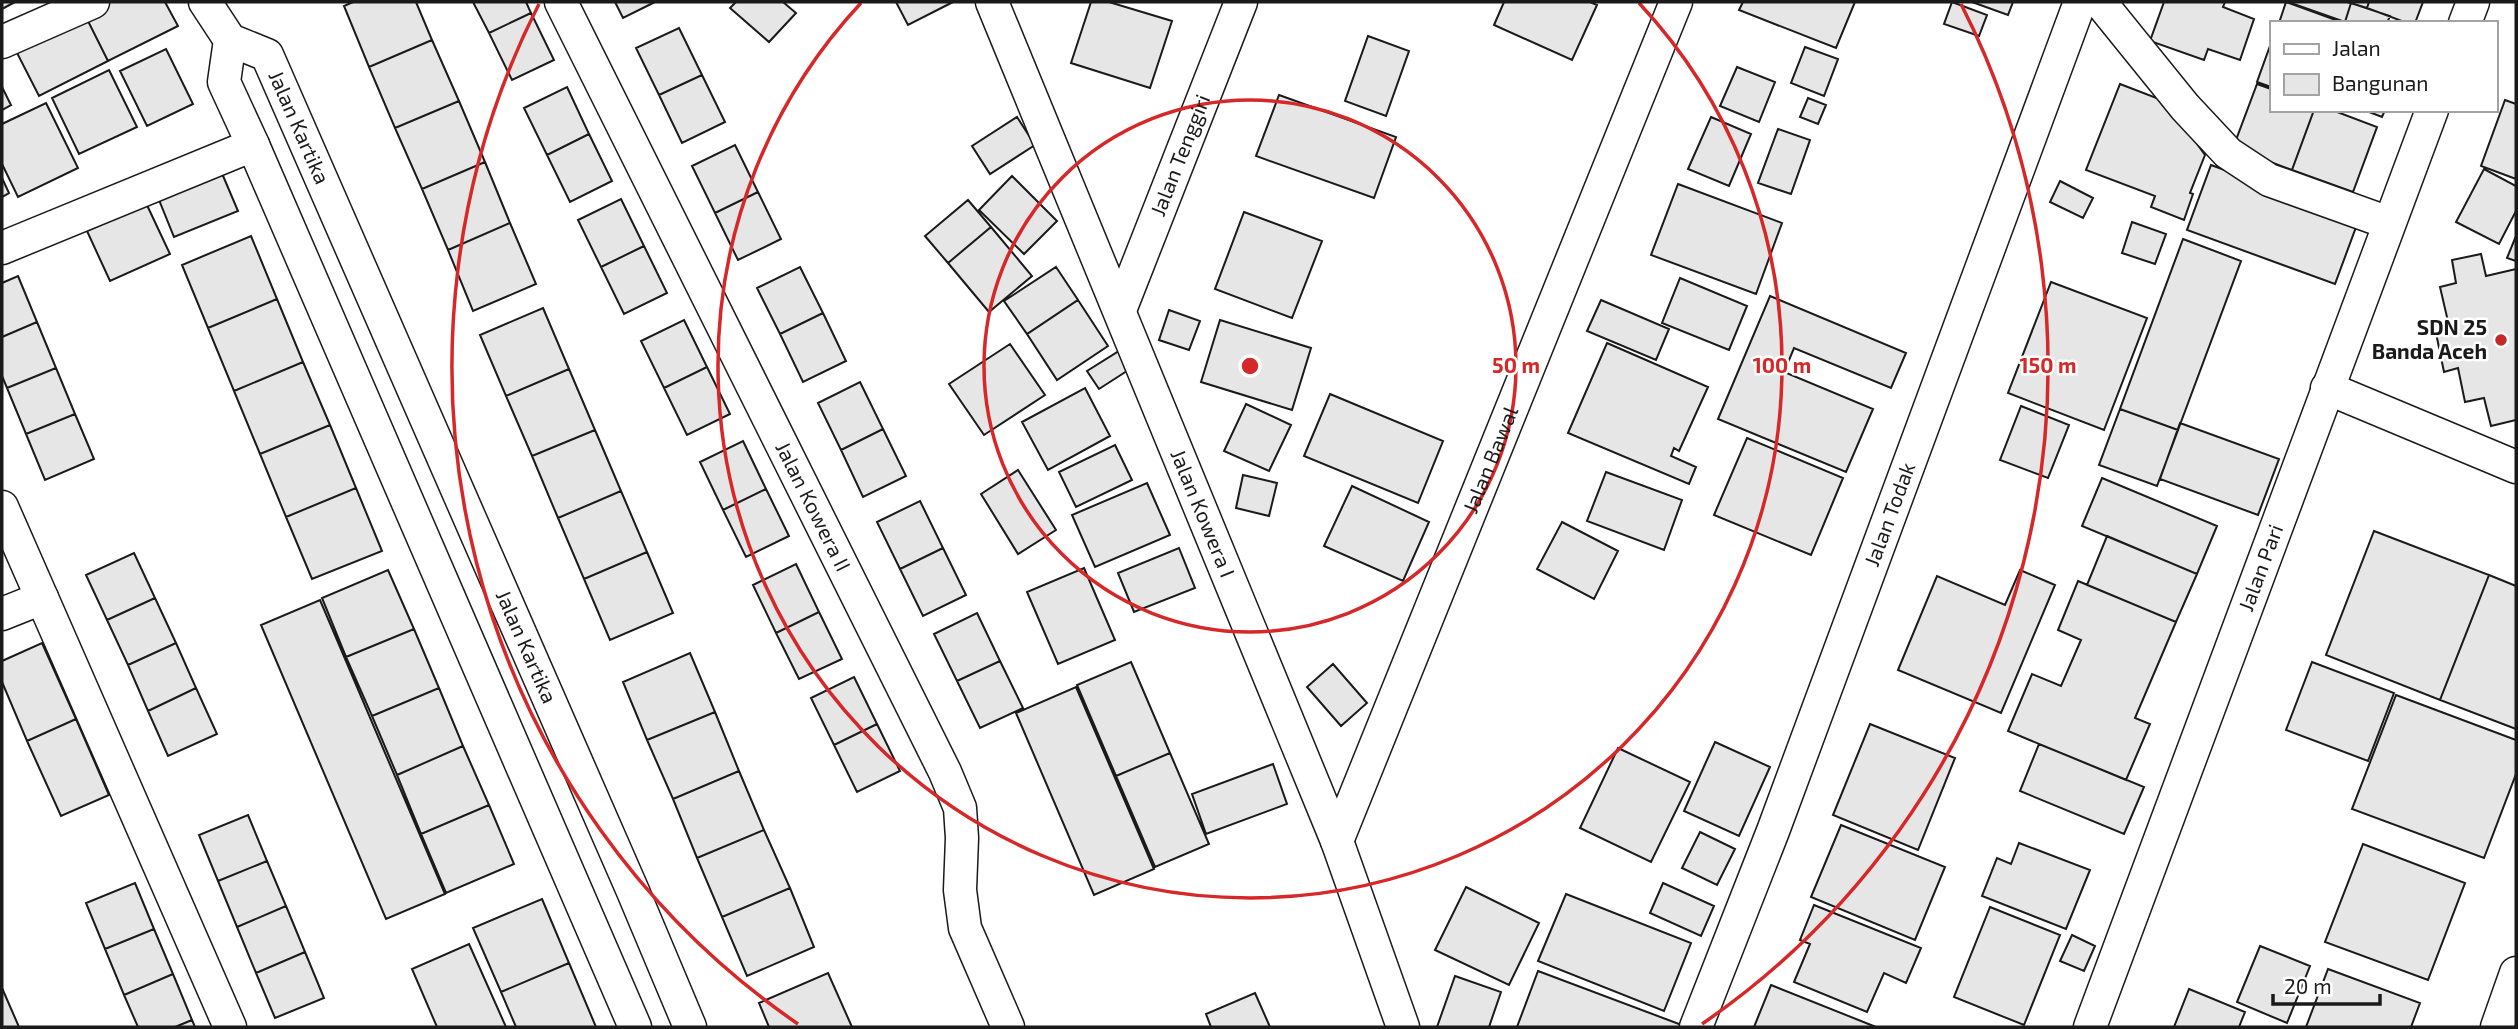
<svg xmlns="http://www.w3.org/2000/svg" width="2518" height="1029" font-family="'Exo 2',sans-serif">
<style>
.building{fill:#e6e6e6;stroke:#1a1a1a;stroke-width:2}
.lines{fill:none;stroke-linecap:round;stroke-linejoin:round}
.street-casing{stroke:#1a1a1a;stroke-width:35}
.street{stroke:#fff;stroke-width:32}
.ring{fill:none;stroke:#d62828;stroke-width:3.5}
.poi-dot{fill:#c62828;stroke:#fff;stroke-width:2.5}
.labels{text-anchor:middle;stroke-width:5;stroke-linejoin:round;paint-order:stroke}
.street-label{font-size:21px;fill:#1a1a1a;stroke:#fff}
.poi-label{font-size:21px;font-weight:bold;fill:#1a1a1a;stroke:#fff;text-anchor:end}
.centre{fill:#d62828;stroke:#fff;stroke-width:3.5}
.ring-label{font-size:21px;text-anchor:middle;font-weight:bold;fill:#d62828;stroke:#fff;stroke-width:5;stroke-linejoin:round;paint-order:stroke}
</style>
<rect width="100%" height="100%" fill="#fff"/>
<path class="building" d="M2,2H15L2,9Z
M107,2H165L178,26L108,61L84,13Z
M353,2H416L432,40L369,67L344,6Z
M473,2H526L531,13L489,33Z
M615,2H655L623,18Z
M736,2H783L796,13L769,42L730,8Z
M896,2H953L908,25Z
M1091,2H1109L1172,21L1150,88L1071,63Z
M1504,2H1590L1597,5L1572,60L1494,25Z
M1743,2H1855L1836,48L1739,10Z
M1952,2L1987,15L1979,36L1944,24Z
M1972,2H2013L2008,15Z
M2164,2H2225L2223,7L2254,19L2240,60L2208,49L2204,60L2150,41Z
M2286,2L2344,23H2279Z
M2288,2H2347L2351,3L2345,22Z
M2347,2H2369L2367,8Z
M2369,2H2423L2415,23H2407L2367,8Z
M2351,3L2390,16L2387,23L2345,22Z
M84,13L108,61L39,96L15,49Z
M531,13L554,60L512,80L489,33Z
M679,28L702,75L659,95L636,48Z
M1368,36L1409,51L1386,116L1345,101Z
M432,40L459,101L395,128L369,67Z
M2271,43V87L2257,82Z
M1805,47L1838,59L1824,96L1791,83Z
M166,49L193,104L147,126L120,71Z
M1737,67L1775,82L1759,122L1720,106Z
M109,70L137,127L79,154L52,98Z
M702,75L725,122L682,143L659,95Z
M2120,84L2167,102L2205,155L2190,193L2193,194L2184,220L2151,207L2155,196L2086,170Z
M2257,84L2271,89V110H2314L2292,170L2233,148Z
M2,87L11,105L2,110Z
M567,87L589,134L547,155L524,108Z
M1279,95L1396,137L1374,198L1256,156Z
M1808,98L1826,105L1818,124L1800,117Z
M2505,100L2516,104V179L2481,166Z
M459,101L485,162L422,189L395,128Z
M46,103L78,168L18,197L2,164V124Z
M2314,110H2332L2377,127L2353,192L2292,170Z
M2364,110H2385L2382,117Z
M1017,117L1035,145L990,174L972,146Z
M1711,117L1751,134L1729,186L1688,169Z
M1778,129L1810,140L1791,194L1758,183Z
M589,134L612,181L570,202L547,155Z
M735,145L758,192L715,213L692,166Z
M485,162L510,223L448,250L422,189Z
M218,164L238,211L174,237L155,190Z
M2211,165L2359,219L2335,284L2187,230Z
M2484,169L2516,186V211L2499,244L2456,222Z
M1012,176L1057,221L1024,254L979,210Z
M2,178L9,193L2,197Z
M2060,181L2093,198L2083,218L2050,202Z
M1678,184L1782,223L1756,294L1651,255Z
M758,192L781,239L738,260L715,213Z
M621,199L644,246L601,267L578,220Z
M968,200L991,227L948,263L925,236Z
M146,203L170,254L110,281L87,231Z
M1244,212L1322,241L1292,318L1215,289Z
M2132,222L2166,234L2155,264L2122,253Z
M510,223L536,284L473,311L448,250Z
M991,227L1032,276L989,312L948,263Z
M251,236L277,299L208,328L182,265Z
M2516,236V261L2507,258Z
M2183,239L2241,261L2178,430L2120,409Z
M644,246L667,293L624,314L601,267Z
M2481,254L2486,276L2516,269V420L2491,426L2484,398L2465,402L2458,368L2444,372L2436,333L2450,330L2440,287L2456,283L2452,260Z
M800,267L823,313L780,334L757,288Z
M1056,267L1078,300L1027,334L1004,301Z
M18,276L37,322L2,337V283Z
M1680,278L1747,306L1729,350L1662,323Z
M2051,282L2147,318L2104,430L2008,393Z
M1770,296L1906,353L1891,388L1794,348L1784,372L1873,409L1846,472L1718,419Z
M277,299L303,362L234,391L208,328Z
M1078,300L1108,346L1057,380L1027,334Z
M1601,300L1669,329L1656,360L1587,331Z
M543,308L569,369L506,396L480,335Z
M1169,310L1200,321L1189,350L1159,340Z
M823,313L846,361L803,382L780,334Z
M684,320L707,367L664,388L641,341Z
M1220,320L1311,348L1292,410L1201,382Z
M37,322L56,368L7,388L2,376V337Z
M1607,343L1708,387L1679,451L1674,448L1671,456L1696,467L1689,484L1568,433Z
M1010,344L1045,395L984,435L949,384Z
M1119,351L1130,369L1099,389L1087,371Z
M303,362L330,425L260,454L234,391Z
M707,367L730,414L687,435L664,388Z
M56,368L75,414L26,434L7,388Z
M569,369L595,430L532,456L506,396Z
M860,382L883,429L841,450L818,403Z
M1085,388L1110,436L1048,470L1022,422Z
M1330,394L1443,441L1418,503L1304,456Z
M1246,404L1291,425L1269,471L1224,451Z
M2021,406L2069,425L2048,478L2000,460Z
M2120,409L2178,430L2157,486L2099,465Z
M75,414L94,459L45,480L26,434Z
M2180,423L2279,459L2258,515L2160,479Z
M330,425L356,488L286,517L260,454Z
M883,429L906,476L863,497L841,450Z
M595,430L621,491L558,518L532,456Z
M1747,438L1843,478L1811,555L1714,515Z
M743,441L766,489L723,510L700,462Z
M1115,445L1132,480L1076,507L1059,472Z
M1018,470L1056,530L1018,554L981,494Z
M1606,472L1682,500L1664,550L1587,521Z
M1243,475L1277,483L1269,516L1236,508Z
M2102,478L2217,526L2197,574L2082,526Z
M1147,483L1170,535L1095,567L1072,515Z
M1352,486L1429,522L1403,581L1324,546Z
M356,488L382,551L312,579L286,517Z
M766,489L789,536L746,557L723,510Z
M621,491L647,552L584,579L558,518Z
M920,501L943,548L900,569L877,522Z
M1562,522L1618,551L1594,599L1537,569Z
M2374,531L2489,575L2440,700L2326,655Z
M2107,536L2197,574L2176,622L2087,585Z
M943,548L966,595L923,616L900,569Z
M1179,548L1195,588L1134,612L1118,573Z
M647,552L673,613L610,640L584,579Z
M134,553L155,598L107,620L86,575Z
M796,564L819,612L776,633L753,585Z
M1084,568L1115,640L1058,664L1027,592Z
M388,570L414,629L346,657L322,598Z
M2020,570L2055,585L2001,713L1898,670L1937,576L2005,605Z
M2489,575L2516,586V729L2440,700Z
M2078,581L2176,622L2135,718L2150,724L2126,780L2008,731L2032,674L2061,686L2081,640L2058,630Z
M155,598L176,643L128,665L107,620Z
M320,600L445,894L386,919L261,625Z
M819,612L842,659L799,679L776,633Z
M977,613L1000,661L957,681L934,634Z
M414,629L439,688L372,716L346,657Z
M42,643L76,719L27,741L2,682V661Z
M176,643L196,688L148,711L128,665Z
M690,653L715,712L647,740L623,682Z
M1000,661L1023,708L980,728L957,681Z
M1131,662L1170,753L1116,776L1077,685Z
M2312,662L2394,693L2368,761L2286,730Z
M1333,664L1367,703L1341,726L1307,687Z
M854,677L877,724L834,745L811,698Z
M1076,687L1154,869L1094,895L1016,713Z
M196,688L217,734L168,756L148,711Z
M439,688L463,746L397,775L372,716Z
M2396,695L2516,740V774L2484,858L2352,809Z
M715,712L739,771L673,799L647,740Z
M76,719L109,795L61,816L27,741Z
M877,724L900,771L857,792L834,745Z
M1870,724L1955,758L1918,850L1833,815Z
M1715,742L1770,767L1739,836L1684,811Z
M2039,744L2144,787L2124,834L2020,791Z
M463,746L489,805L421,834L397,775Z
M1618,748L1690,782L1651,862L1580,828Z
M1170,753L1209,844L1155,867L1116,776Z
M1273,764L1287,804L1206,834L1192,794Z
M739,771L764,830L697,858L673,799Z
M489,805L514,864L446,893L421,834Z
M248,815L267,861L218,881L199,835Z
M1841,825L1945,867L1915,940L1811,897Z
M764,830L790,888L722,917L697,858Z
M1700,832L1735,849L1717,885L1682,868Z
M2019,843L2090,870L2066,929L1982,896L1997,858L2011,864Z
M2363,844L2465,883L2428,980L2325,942Z
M267,861L286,906L237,927L218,881Z
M135,883L154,929L105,949L86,903Z
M1663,883L1714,906L1701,936L1650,913Z
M1466,887L1539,923L1509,985L1435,950Z
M790,888L814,947L747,976L722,917Z
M1566,894L1691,943L1664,1011L1538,961Z
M542,899L569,963L501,992L473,928Z
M1814,905L1921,948L1906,983L1884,973L1867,1012L1794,982L1810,944L1800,940Z
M286,906L305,952L256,973L237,927Z
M1990,907L2060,935L2024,1025L1954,997Z
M154,929L173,974L124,995L105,949Z
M2072,935L2095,946L2084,971L2060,961Z
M469,944L506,1027H437L412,969Z
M2260,946L2310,966L2287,1023L2237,1002Z
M305,952L324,998L275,1018L256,973Z
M569,963L596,1027H516L501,992Z
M2328,969L2420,1003L2411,1027H2306Z
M1538,971L1687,1027H1517Z
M828,973L852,1027H769L759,1003Z
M173,974L192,1020L175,1027H138L124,995Z
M1455,976L1501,992L1489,1027H1437Z
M1771,985L1876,1027H1754Z
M2,988L19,1027H2Z
M2189,989L2245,1012L2239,1027H2174Z
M1255,993L1270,1027H1211L1206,1014Z
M192,1020L195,1027H175Z"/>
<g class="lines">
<defs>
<g id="street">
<path d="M205,2L230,40"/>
<path id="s1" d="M561,2L945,772L960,808L962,838L960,890L965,928L1008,1027"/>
<path id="s2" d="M992,2L1337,841L1403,1027"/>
<path d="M2100,2L2185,107L2228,153L2269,180L2389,223"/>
<path d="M2465,23L2473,2"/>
<path id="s3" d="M230,40L267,55L632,889L690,1027"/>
<path d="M230,40L224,82L253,145L635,1027"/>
<path d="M2,42L93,2"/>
<path d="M2,248L253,145"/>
<path id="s4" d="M1120,310L1241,2"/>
<path d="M2327,388L2516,467"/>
<path d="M2,507L42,598L2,614"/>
<path d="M42,598L230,1027"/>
<path id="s5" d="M1337,841L1676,2"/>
<path id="s6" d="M1696,1027L1773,831L2080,2"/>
<path id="s7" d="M2090,1027L2432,110"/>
<path d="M2497,1027L2516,973"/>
</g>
</defs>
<use href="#street" class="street-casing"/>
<use href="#street" class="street"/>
</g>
<g class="ring">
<circle cx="1250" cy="366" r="266"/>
<path d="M1639 3A532 532 0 1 1 861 3"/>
<path d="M798 1024A798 798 0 0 1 539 4M1961 4A798 798 0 0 1 1702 1024"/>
</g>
<circle class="poi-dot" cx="2501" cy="340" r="7"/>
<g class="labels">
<g class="street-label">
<text dy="7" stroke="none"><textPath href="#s3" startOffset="119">Jalan Kartika</textPath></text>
<text dy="7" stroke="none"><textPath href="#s4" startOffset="166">Jalan Tenggiri</textPath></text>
<text dy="7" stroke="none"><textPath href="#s5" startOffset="411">Jalan Bawal</textPath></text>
<text dy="7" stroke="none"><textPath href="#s1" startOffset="564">Jalan Kowera II</textPath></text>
<text dy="7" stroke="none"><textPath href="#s2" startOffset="553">Jalan Kowera I</textPath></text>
<text dy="7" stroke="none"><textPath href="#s6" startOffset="548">Jalan Todak</textPath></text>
<text dy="7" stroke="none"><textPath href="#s7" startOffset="490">Jalan Pari</textPath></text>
<text dy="7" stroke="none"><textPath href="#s3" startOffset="686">Jalan Kartika</textPath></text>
</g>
<g class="poi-label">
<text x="2487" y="335">SDN 25<tspan x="2487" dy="24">Banda Aceh</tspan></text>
</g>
</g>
<circle cx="1250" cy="366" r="10" class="centre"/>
<g class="ring-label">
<text x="1516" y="373">50 m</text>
<text x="1782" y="373">100 m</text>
<text x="2048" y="373">150 m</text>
</g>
<rect width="2518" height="1029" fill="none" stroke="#1a1a1a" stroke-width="7"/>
<rect x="2270" y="21" width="228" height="91" fill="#ffffff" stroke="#a3a3a3" stroke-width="2"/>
<rect x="2284" y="44" width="35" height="10" fill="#ffffff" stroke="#a3a3a3" stroke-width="2"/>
<text x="2332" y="56" font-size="21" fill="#1a1a1a">Jalan</text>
<rect x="2284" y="74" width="35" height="21" fill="#e6e6e6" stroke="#a3a3a3" stroke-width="2"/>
<text x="2332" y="91" font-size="21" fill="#1a1a1a">Bangunan</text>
<path d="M2273 994v10h107v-10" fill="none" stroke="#1a1a1a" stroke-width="3.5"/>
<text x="2284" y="994" font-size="21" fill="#1a1a1a" stroke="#ffffff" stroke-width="5" paint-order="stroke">20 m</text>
</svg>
